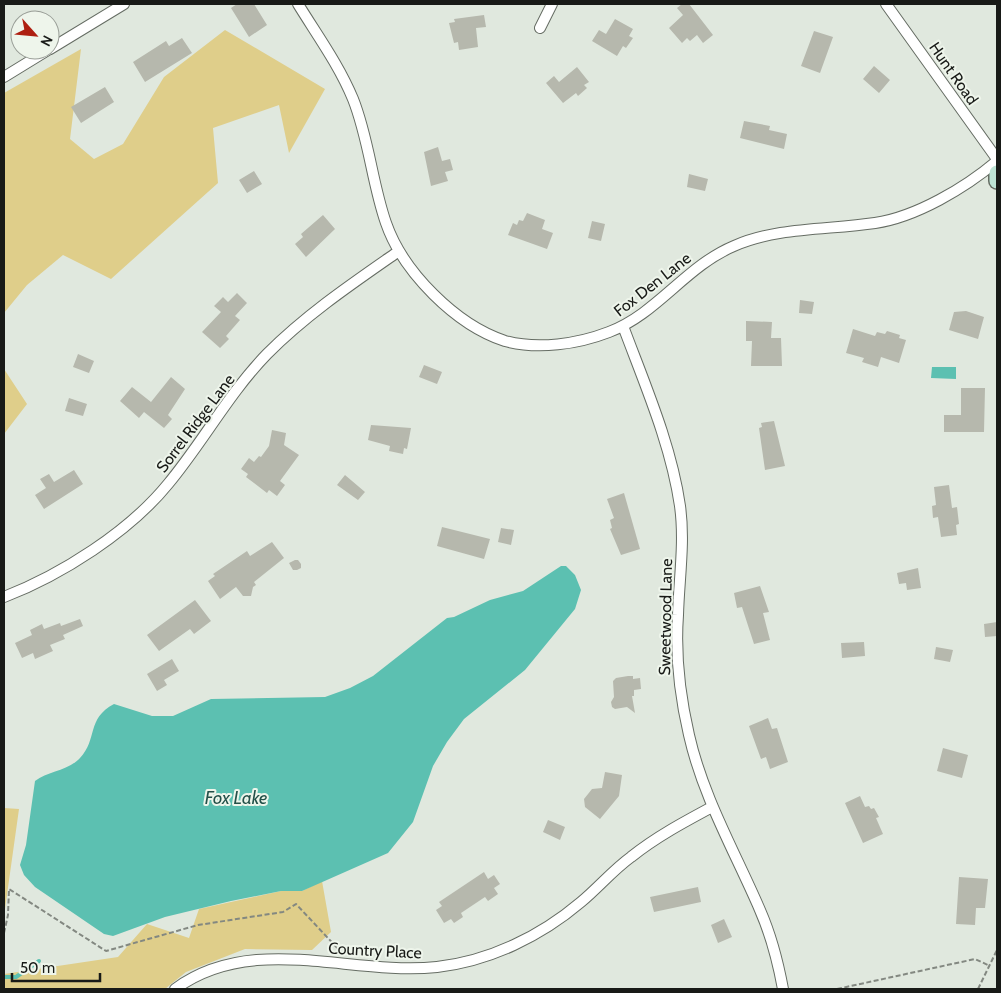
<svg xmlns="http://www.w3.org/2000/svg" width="1001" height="993" font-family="Cabin,sans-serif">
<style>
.green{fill:#dfce8a}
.water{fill:#5cc0b1}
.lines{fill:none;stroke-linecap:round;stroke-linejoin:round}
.stream{stroke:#5cc0b1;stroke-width:4}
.building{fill:#b6b8ad}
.minor-casing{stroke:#656c63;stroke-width:12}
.secondary-casing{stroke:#656c63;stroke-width:18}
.path{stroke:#838881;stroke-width:2;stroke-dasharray:5 2.5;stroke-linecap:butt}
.minor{stroke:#fff;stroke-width:10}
.secondary{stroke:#bde3d4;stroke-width:15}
.labels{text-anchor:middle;stroke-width:4;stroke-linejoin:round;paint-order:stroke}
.street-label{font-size:16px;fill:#181a17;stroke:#eef5eb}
.water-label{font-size:18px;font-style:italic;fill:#235049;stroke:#eef5eb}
</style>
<rect width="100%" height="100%" fill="#e0e8de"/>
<path class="green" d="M225,30L325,89L289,153L279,105L213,128L218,183L111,279L63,255L27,285L4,313V93L81,49L70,139L94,159L123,144L164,77Z
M4,369L27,404L4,434Z
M4,808L19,809L4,916Z
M322,881L331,932L312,950L245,949L186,972L165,989H4V974L118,957L147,924L189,938L199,909L281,891H302Z"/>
<path class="water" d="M932,367H956V379L931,378Z
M561,566H566L575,575L581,590L575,609L525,670L464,719L447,742L433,766L413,822L388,853L302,891H281L231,901L165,917L113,936L104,934L35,887L24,875L20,865L26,845L35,781C48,771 68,771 80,758C98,739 86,719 114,704L152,716H173L211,699L325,697L350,688L373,676L447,618L454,617L490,600L523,591Z"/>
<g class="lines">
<path class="stream" d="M4,977H16L39,961"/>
</g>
<path class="building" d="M237,4H254L267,25L249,37L231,8Z
M682,4H689L713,35L703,43L697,35L690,41L687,38L682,43L669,28L683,15L677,8Z
M484,15L486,27L476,28L478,47L459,50L458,42L454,43L449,23L455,22L454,19Z
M615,19L633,29L629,36L633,38L626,48L623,46L617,56L592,41L599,30L606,34Z
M814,31L833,37L820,73L801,66Z
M182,38L192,53L145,82L133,62L166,41L169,46Z
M874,66L890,80L879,93L863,79Z
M577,67L589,82L584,85L587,88L578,96L576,93L563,103L546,83L554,76L559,82Z
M105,87L114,102L81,123L71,107Z
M744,121L770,126L769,130L787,134L784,149L740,138Z
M438,147L442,161L450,159L453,170L445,172L448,181L431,186L424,152Z
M254,171L262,184L247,193L239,180Z
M689,174L708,179L705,191L687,187Z
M527,213L545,220L542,229L553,233L547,249L508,235L513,223L517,225L519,220L523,221Z
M323,215L335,229L306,257L295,244L303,237L301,234Z
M592,221L605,224L601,241L588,238Z
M237,293L247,303L235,316L240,320L226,336L229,339L220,348L202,332L221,312L214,306L223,297L228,302Z
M800,300L814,302L812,314L799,313Z
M966,311L984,317L978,339L949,330L954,312Z
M746,321L772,322L771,338H781L782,366H751L752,341H746Z
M853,329L875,336L877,332L885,334L887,331L900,335L899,338L906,340L899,363L881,357L878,367L862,362L864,358L846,353Z
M78,354L94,361L89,373L73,367Z
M424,365L442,372L437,384L419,377Z
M171,377L185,389L168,415L172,419L164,428L144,412L139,418L120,401L132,387L151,402Z
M961,388H985L984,432H944V415H961Z
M69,398L87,404L83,416L65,411Z
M774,421L785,466L765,470L759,428L762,427L761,423Z
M371,425L411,428L407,449L404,448L403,454L389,451L390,446L368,440Z
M272,430L286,433L284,445L299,455L280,481L285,485L277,496L269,490L267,493L246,477L248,474L241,469L249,458L254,462L259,456L261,457L269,446Z
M74,470L83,484L44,509L35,495L46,488L40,479L49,474L54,482Z
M345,475L365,492L358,500L337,485Z
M949,485L952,508L957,507L959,524L956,525L957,535L941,537L938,517L933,518L932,506L936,505L934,487Z
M624,493L640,549L621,555L610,529L612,528L610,520L614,518L607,499Z
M442,527L490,539L484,559L437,546Z
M501,528L514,530L511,545L498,542Z
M272,542L284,558L254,582L256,585L253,587L251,596H243L236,587L220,599L208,581L215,576L213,574L247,551L250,556Z
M295,560H298L301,564V568L297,570H293L289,563Z
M918,568L921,588L907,590L906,583L899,584L897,573Z
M760,586L769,612L763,613L770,640L754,644L742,607L737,608L734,593Z
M195,600L211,621L194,634L190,629L159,651L147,635Z
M80,619L83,626L63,635L65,639L50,645L53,651L35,659L33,653L22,658L15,643L32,635L30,630L42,624L44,629L60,623L61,626Z
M997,622V636L985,637L984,624Z
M864,642L865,656L842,658L841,643Z
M936,647L953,650L950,662L934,659Z
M172,659L179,671L164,680L167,685L157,691L147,674Z
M628,676H633V679L640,678L641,689L634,690V696H632L635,713L627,707L615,709L612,707L611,702L614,697L613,681L616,678Z
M768,718L772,729L777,728L788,762L770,769L766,757L761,759L749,726Z
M943,748L968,755L962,778L937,771Z
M605,772L622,775L619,796L600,819L585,807L584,799L592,789L602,788Z
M860,796L865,807L869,806L871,809L874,808L879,817L876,818L883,834L863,843L845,803Z
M548,820L565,827L560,840L543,832Z
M484,872L488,879L494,875L500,884L494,888L498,894L488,901L485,897L461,913L463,917L454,923L451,919L444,923L436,910L442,906L439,902Z
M959,877L988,879L985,908H976L975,925L956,924Z
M698,887L701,902L654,912L650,897Z
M724,919L732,937L718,943L711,925Z"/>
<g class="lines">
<defs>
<path id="minor" d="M298,4C317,35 339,65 353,99C369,139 372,183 386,223C403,272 456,325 505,341C538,350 578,344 609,332C657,314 686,266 734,246C777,227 828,230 875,223C916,217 965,188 997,161
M886,4L997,159
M540,28L552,4
M50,49L124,4
M4,77L48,50
M623,326C645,385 671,444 680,506C685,542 679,579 678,615C675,656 680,696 689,735C703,797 735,852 760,910C771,935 778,962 783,989
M4,597C61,575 129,532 168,484C203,442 229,393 267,354C307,314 353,283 399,251
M175,989C253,932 349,976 437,967C490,961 541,936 581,902C598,888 613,870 631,857C656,837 684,822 712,807"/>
<path id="secondary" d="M997,173V181"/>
</defs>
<use href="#minor" class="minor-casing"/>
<use href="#secondary" class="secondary-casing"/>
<path class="path" d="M4,933L8,915L9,889L106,951L198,925L283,912L296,904L341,952
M837,989L975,959L990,966
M978,989L997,950"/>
<use href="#minor" class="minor"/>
<use href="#secondary" class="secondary"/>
</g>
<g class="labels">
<g class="street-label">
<text transform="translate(954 73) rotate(55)" y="6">Hunt Road</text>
<text transform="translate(652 284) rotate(-38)" y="6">Fox Den Lane</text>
<text transform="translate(195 423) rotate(-53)" y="6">Sorrel Ridge Lane</text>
<text transform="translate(665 617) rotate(-89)" y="6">Sweetwood Lane</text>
<text transform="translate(375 950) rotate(3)" y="6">Country Place</text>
</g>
<g class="water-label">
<text x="236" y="804">Fox Lake</text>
</g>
</g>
<rect width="1001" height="993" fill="none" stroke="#181a17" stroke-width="10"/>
<g transform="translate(35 35) rotate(117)"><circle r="24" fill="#eef5eb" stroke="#989d96"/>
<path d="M0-4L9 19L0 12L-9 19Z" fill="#ae1f11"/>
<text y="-8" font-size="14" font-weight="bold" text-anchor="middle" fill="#181a17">N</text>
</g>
<path d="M12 973v8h88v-8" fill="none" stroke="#181a17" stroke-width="2.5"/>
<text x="20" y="973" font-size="15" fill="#181a17" stroke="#eef5eb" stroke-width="4" paint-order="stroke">50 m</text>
</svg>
